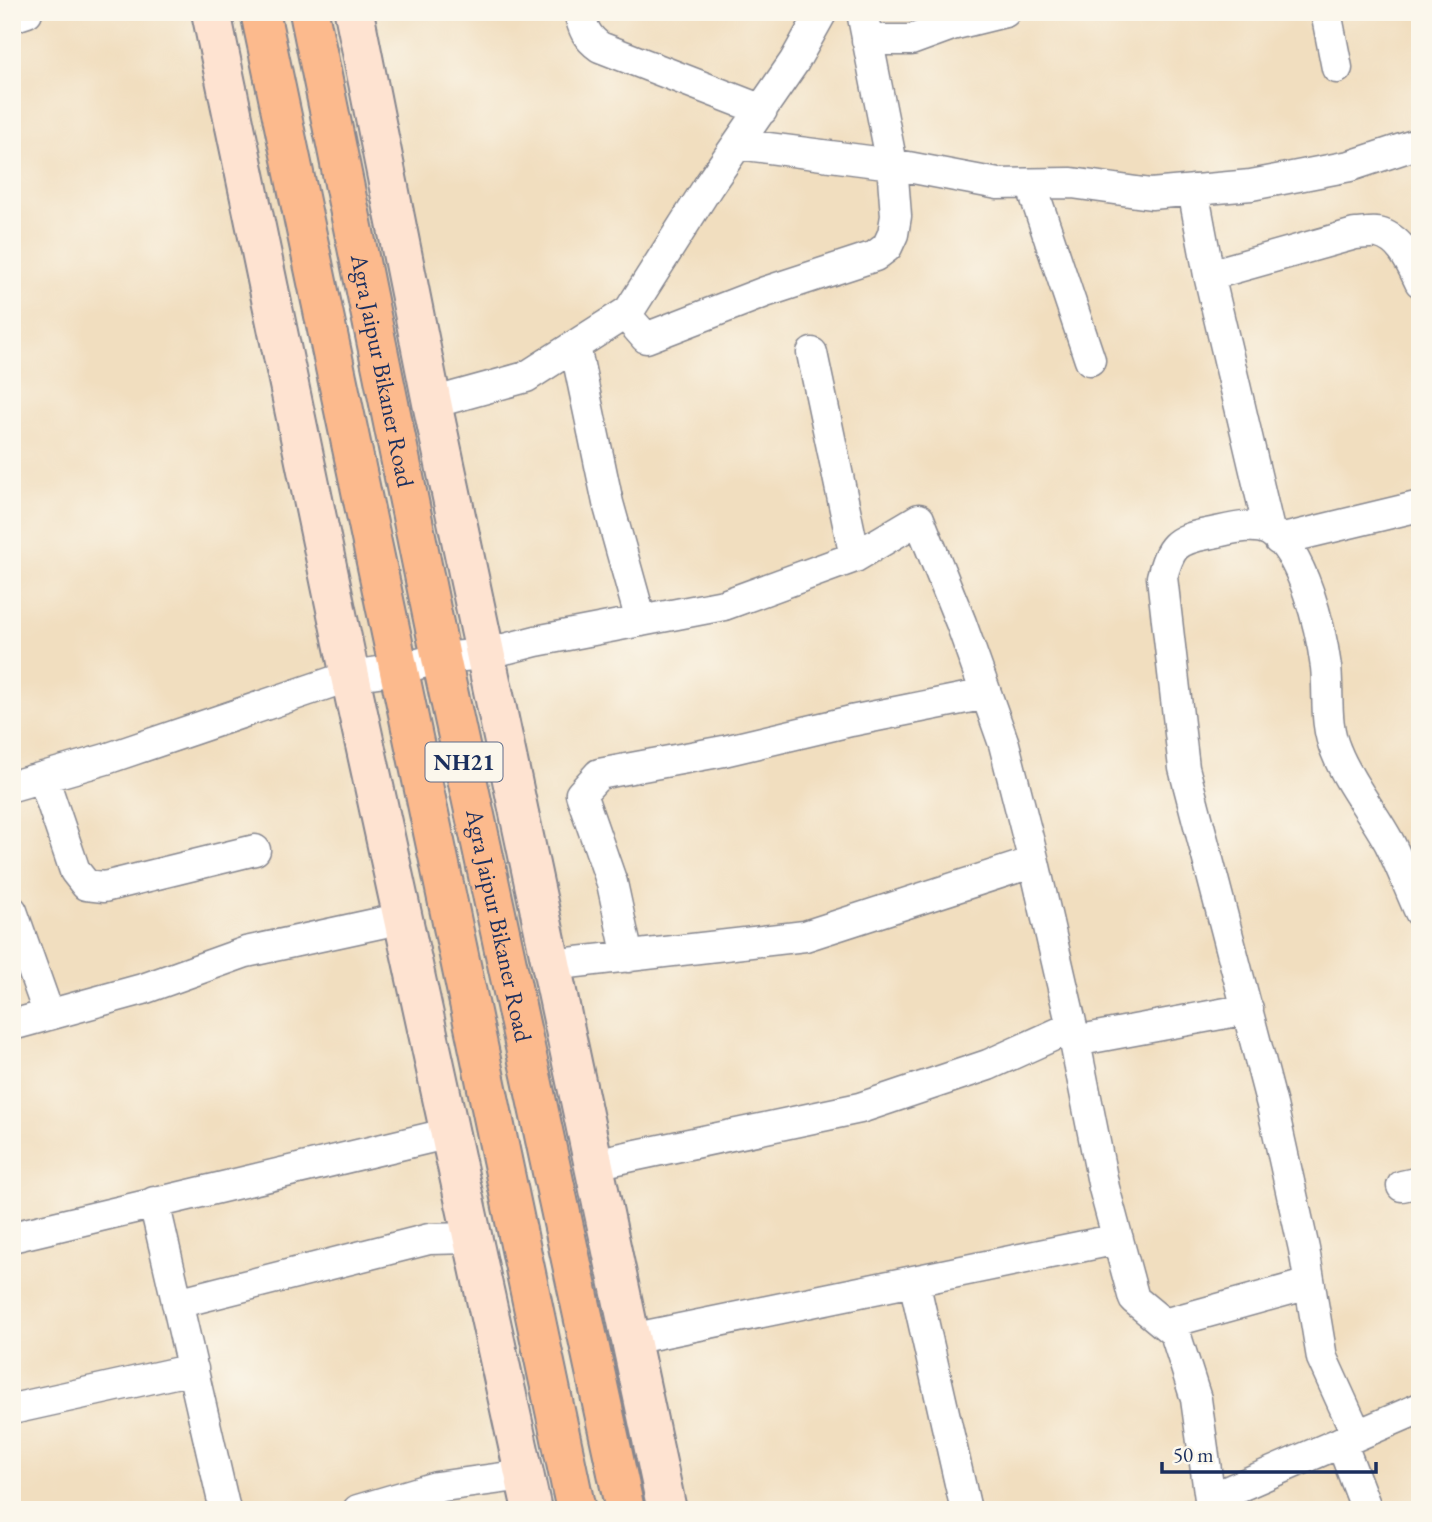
<svg xmlns="http://www.w3.org/2000/svg" width="1432" height="1522" font-family="'EB Garamond',serif">
<style>
.lines{fill:none;stroke-linecap:round;stroke-linejoin:round}
.street-casing{stroke:#86868e;stroke-width:33}
.secondary-casing{stroke:#86868e;stroke-width:42}
.highway-casing{stroke:#86868e;stroke-width:42}
.street{stroke:#fff;stroke-width:30}
.secondary{stroke:#fee3d1;stroke-width:38}
.highway{stroke:#fcba8d;stroke-width:38}
.labels{text-anchor:middle;stroke-width:6;stroke-linejoin:round;paint-order:stroke}
.shield{fill:#fbf7ec;stroke:#5e6b89;stroke-width:2}
.shield-label{font-size:23px;font-weight:bold;fill:#1b2f5e}
.street-label{font-size:24px;fill:#1b2f5e;stroke:#fbf7ec}
</style>
<rect width="100%" height="100%" fill="#fbf7ec"/>
<filter id="ink" filterUnits="userSpaceOnUse"><feTurbulence type="fractalNoise" baseFrequency=".0143" numOctaves="2"/><feDisplacementMap in="SourceGraphic" scale="14" xChannelSelector="R" yChannelSelector="G"/><feConvolveMatrix kernelMatrix="1 2 1 2 8 2 1 2 1" color-interpolation-filters="sRGB"/></filter>
<filter id="wash" filterUnits="userSpaceOnUse"><feTurbulence type="fractalNoise" baseFrequency=".00686" numOctaves="4" result="noise"/><feDisplacementMap in="SourceGraphic" scale="28" xChannelSelector="R" yChannelSelector="G"/><feGaussianBlur stdDeviation="1.57" result="paint"/><feColorMatrix in="noise" values="0 0 0 0 0 0 0 0 0 0 0 0 0 0 0 0 0 1.4 0 .05"/><feComposite in="paint" operator="in"/></filter>
<g filter="url(#wash)">
<rect width="100%" height="100%" fill="#f1debf"/>
</g>
<g filter="url(#ink)">
<g class="lines">
<defs>
<path id="street" d="M579,12C583,28 586,37 600,47L762,110
M1326,12L1337,68
M12,17L27,12
M867,40H911L952,25L1005,12
M738,144L892,164L998,184L1072,183L1151,194L1251,185L1350,166L1420,143
M1031,184L1090,360
M1193,190L1209,275L1269,530
M1209,275L1355,234C1362,234 1371,232 1378,233C1401,238 1411,263 1420,282
M625,314L646,338L765,292L875,256L887,247L893,234L896,216L892,164L862,12
M575,346L608,503L641,621
M812,353L855,557
M432,403L526,377L629,311L709,185L794,62L822,12
M1279,540L1420,506
M43,777L75,871L86,885L104,887L255,850
M12,786L106,759L350,676L399,669L441,658L485,654L536,641L724,605L855,557L919,519L961,623L1004,744L1034,862L1072,1027L1104,1188L1134,1299L1175,1333L1196,1399L1210,1499L1420,1408
M12,911L49,1015
M628,957L612,883L581,794L599,774L724,751L851,721L986,694
M551,965L805,936L1034,862
M12,1025L143,989L246,952L403,918
M1075,1041L1248,1009
M594,1164L860,1108L988,1065L1072,1027
M1402,1186L1420,1182
M154,1202L225,1510
M12,1237C158,1201 304,1169 450,1133
M914,1281L966,1510
M177,1303L429,1239L472,1238
M1164,1324L1309,1284
M631,1339L1118,1239
M12,1409L193,1369
M1357,1435L1322,1358L1304,1249L1272,1105L1184,768L1162,577C1170,547 1175,540 1207,534C1225,531 1253,521 1270,531C1303,551 1321,630 1326,667C1329,695 1324,724 1336,751C1349,784 1373,812 1390,844C1401,866 1410,890 1420,912
M1341,1442L1367,1510
M358,1510L436,1487L525,1475"/>
<path id="secondary" d="M211,12L350,676L532,1510
M354,12L432,403L667,1510"/>
<g id="highway">
<path d="M260,12L576,1510"/>
<path id="s1" d="M309,12L441,658L625,1510"/>
</g>
</defs>
<use href="#street" class="street-casing"/>
<use href="#secondary" class="secondary-casing"/>
<use href="#highway" class="highway-casing"/>
<use href="#street" class="street"/>
<use href="#secondary" class="secondary"/>
<use href="#highway" class="highway"/>
</g>
</g>
<g class="labels">
<rect class="shield" x="425.5" y="742.5" width="77" height="39" rx="5"/>
<g class="shield-label">
<text x="464" y="770">NH21</text>
</g>
<g class="street-label">
<text dy="8" stroke="none"><textPath href="#s1" startOffset="366">Agra Jaipur Bikaner Road</textPath></text>
<text dy="8" stroke="none"><textPath href="#s1" startOffset="933">Agra Jaipur Bikaner Road</textPath></text>
</g>
</g>
<rect width="1432" height="1522" fill="none" stroke="#fbf7ec" stroke-width="42"/>
<path d="M1162 1462v10h214v-10" fill="none" stroke="#1b2f5e" stroke-width="3.5"/>
<text x="1173" y="1462" font-size="21" fill="#1b2f5e" stroke="#fbf7ec" stroke-width="5" paint-order="stroke">50 m</text>
</svg>
